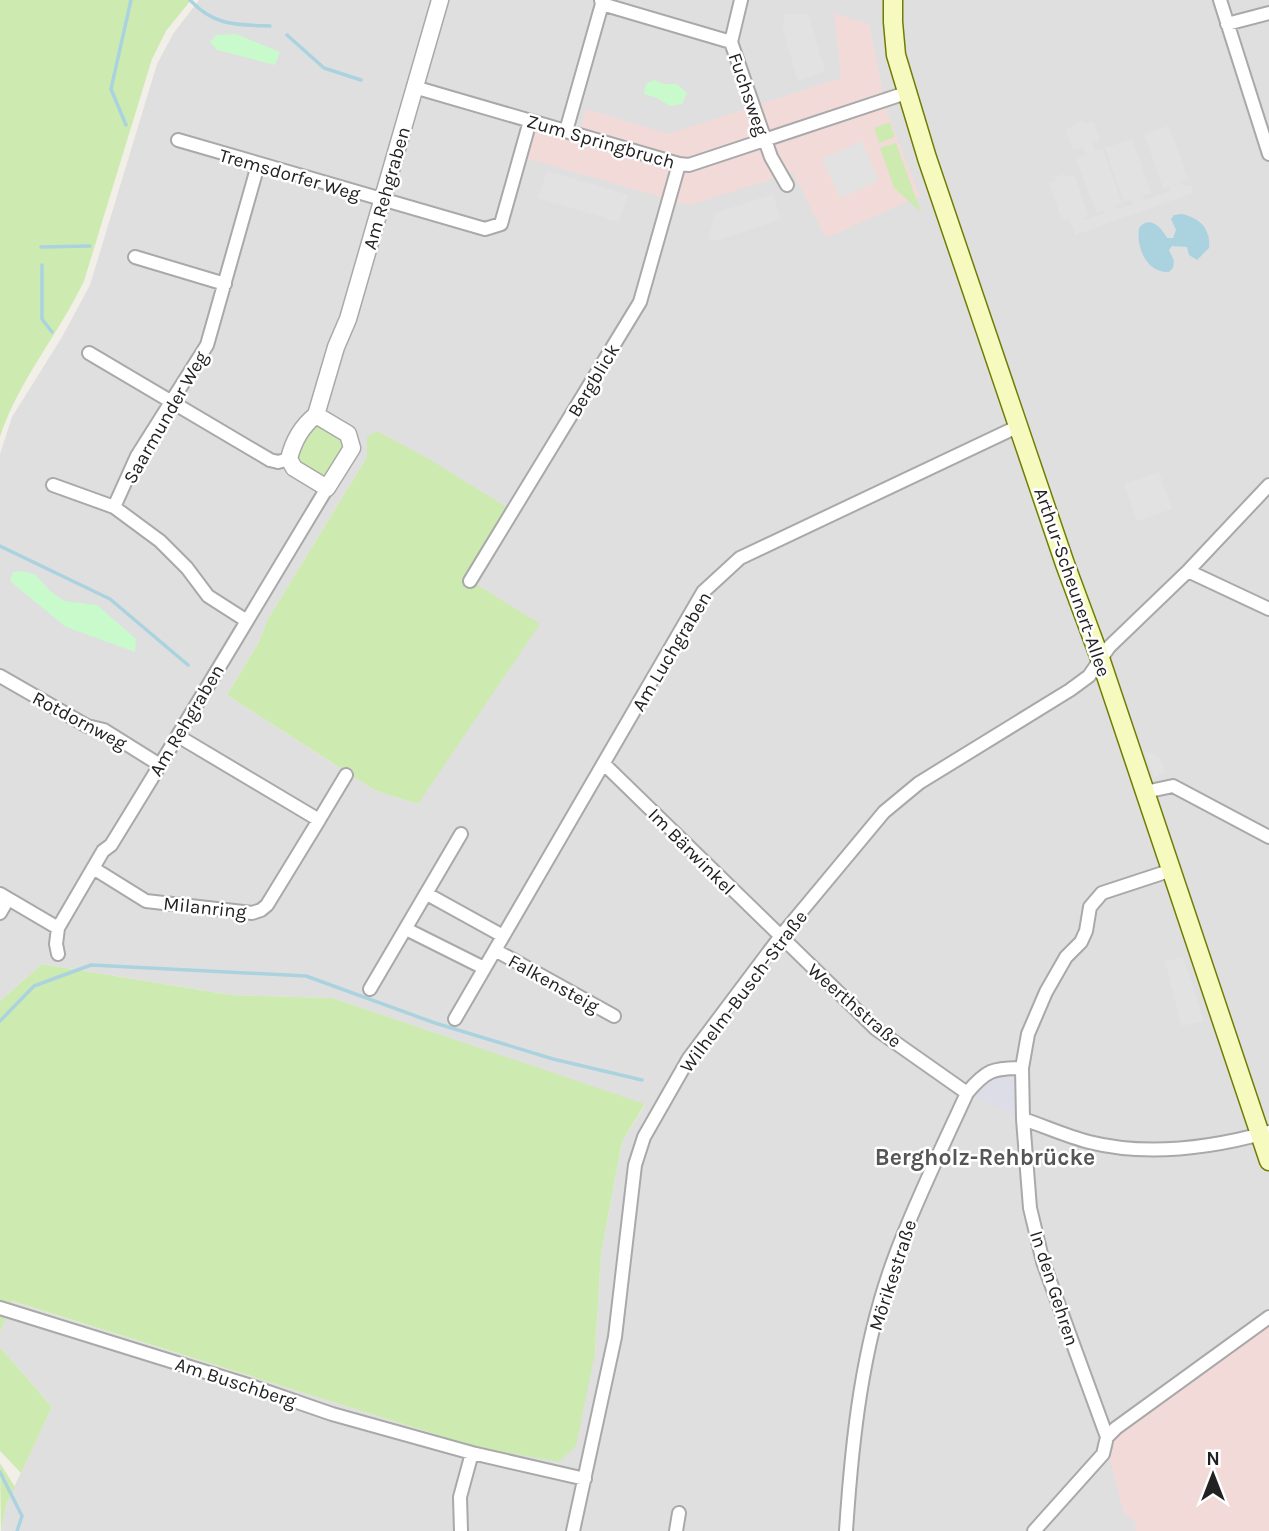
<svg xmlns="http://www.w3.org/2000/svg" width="1269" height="1531" font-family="Karla,sans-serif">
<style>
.residential{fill:#e0dfdf;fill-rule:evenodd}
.commercial{fill:#f2dad9}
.grass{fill:#cdebb0}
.park{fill:#c8facc}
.parking{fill:#e2e2e2}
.plaza{fill:#dddde8}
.water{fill:#aad3df}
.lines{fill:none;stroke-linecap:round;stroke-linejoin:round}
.stream{stroke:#aad3df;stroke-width:3.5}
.minor-casing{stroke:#a9a9a9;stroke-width:16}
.tertiary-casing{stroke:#a9a9a9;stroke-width:19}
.secondary-casing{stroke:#707d05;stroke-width:21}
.minor{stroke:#fff;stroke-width:12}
.tertiary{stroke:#fff;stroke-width:16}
.secondary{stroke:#f7fabf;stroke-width:18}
.labels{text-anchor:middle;stroke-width:5;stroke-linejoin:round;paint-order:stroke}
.street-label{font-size:19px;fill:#222;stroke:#fff}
.quarter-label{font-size:23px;font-weight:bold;fill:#555;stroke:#fff}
</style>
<rect width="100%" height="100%" fill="#f2efe9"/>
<path class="residential" d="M199,0H1269V1531H1L7,1502L52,1407L0,1347V1333L11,1301L476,1447L595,1353L601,1254L622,1142L645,1105L332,998L231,995L42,964L0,1001V454L12,417L62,337L90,285L157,64L173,34ZM367,437L470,581L418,804L376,791L227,695L259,642L268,619L367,457Z"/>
<path class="commercial" d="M834,13L869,24L887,112L920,196L826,238L793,172L690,205L525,158L534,129L577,141L586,109L668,134L841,78Z
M1269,1326V1531H1136L1135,1521L1124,1513L1109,1455L1113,1439Z"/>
<path class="grass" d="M0,0H191L166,31L152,59L84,281C59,334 18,381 0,437Z
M890,122L895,137L879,143L874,128Z
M896,143L921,212L894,188L880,148Z
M317,425L340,434L346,444L326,475C316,474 302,466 297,457L311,429Z
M377,431L429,459L513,511L471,581L540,624L418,804L376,791L227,695L259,642L268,619L367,457V437Z
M42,964L231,995L332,998L645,1104L622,1142L601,1254L595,1353L576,1446L559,1462L476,1447L12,1301L0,1333V1001Z
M0,1347L52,1407L21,1473L0,1451Z
M0,1463L15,1487L7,1502L1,1531Z"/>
<path class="park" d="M236,34L280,52L275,65L217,50L210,42L216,35Z
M654,80L664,84H677L687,93L682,104L670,106L657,98L644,94L646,84Z
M23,571L36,575L49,590L64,601L97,605L136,639L135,652L66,627L10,581L13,572Z"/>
<path class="parking" d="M785,14H808L825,71L798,81L782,27Z
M1082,121L1086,124L1093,121L1100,140L1093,143L1095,151L1103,149L1122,203L1114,206L1116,209L1131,205L1133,201L1132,200L1124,202L1105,148L1132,139L1151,193L1142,196L1143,198L1146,200L1170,191L1171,186L1163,188L1144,134L1169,126L1188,179L1181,182L1182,185L1191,186L1193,193L1075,235L1069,218L1062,220L1049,183L1056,181L1055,177L1065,174L1067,177L1074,175L1088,215L1081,219L1085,220L1105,213L1104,210L1096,212L1076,158L1086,155L1083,147L1073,150L1066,130Z
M862,141L879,181L840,198L822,159Z
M547,171L628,195L619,222L538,198Z
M773,194L781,219L716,241L708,238L715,213Z
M1159,472L1172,509L1137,521L1124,484Z
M1145,752L1159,756L1165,773L1154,777Z
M1183,957L1204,1021L1182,1026L1165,962Z"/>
<path class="plaza" d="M1022,1068L1023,1119L967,1093L978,1080Z"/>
<path class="water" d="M1182,214C1200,218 1211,229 1209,248L1197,260L1189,255L1187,247L1172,246L1169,250L1174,261L1173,268L1169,272C1146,273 1136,247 1139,228C1150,215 1161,227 1167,238H1173L1176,230L1171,219L1174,215Z"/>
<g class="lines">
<path class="stream" d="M190,0C214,26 237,25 270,26
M287,35L324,68L361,80
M126,125L111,89L131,0
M41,247L90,246
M42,265V319L52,332
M0,546L110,599L188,665
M0,1021L34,986L91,965L306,976L435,1023L553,1059L642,1080
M0,1472L22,1516L17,1531"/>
<defs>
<path id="minor" d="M741,0L731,42L771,157L787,185
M1220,0L1269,154
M602,4L731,42
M1227,24L1269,13
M414,87L679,164L689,165L906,93
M566,131L602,4L601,0
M178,140L485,229L501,224L530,121
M135,257L225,284
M89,353L270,460L278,462L289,459
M53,485L114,507L160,541L187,568L208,596L247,621
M114,507L137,456L207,345L258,165
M1188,571L1269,609
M470,581L640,302L679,164
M0,676L87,726L104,730L160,765
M604,764L876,1029L967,1093
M1145,792L1173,786L1269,837
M319,820L346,775
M93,868L146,901L252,913L261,910L267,905L319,820L178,736
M0,894L58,928
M427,894L503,936
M0,913L8,899
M406,929L484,968
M495,950L614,1016
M58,954L56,944L58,928L103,851L111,845C184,727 255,607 327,488
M370,989L461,834
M455,1019L703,592L740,558L1019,426
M1023,1119C1044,1126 1066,1136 1089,1142C1148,1157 1211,1148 1269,1132
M0,1308L251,1386L332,1414L472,1453L585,1479
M1107,1437L1043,1262L1030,1208L1023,1119L1022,1068L1028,1034L1046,992L1066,957L1081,942L1086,931L1090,907L1102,893L1172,870
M461,1531L460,1497L472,1453
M573,1531L615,1337L635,1165L644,1137L689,1058L780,937L884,812L919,783L1070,690L1089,676L1109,647L1188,571L1269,485
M676,1531L679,1513
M846,1531C852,1439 862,1346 894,1259C915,1202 942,1148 967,1093C986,1070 993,1068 1022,1068
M1034,1531L1103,1454L1107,1437L1116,1428L1269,1317"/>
<path id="tertiary" d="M316,415L348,434L352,448L327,488L294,468L289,459C293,442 302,426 316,415L336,347L348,319L440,0"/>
<path id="secondary" d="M893,0V22L896,55L927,158L1065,564L1101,661L1269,1161"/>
</defs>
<use href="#minor" class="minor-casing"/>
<use href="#tertiary" class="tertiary-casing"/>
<use href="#secondary" class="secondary-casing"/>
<use href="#minor" class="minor"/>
<use href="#tertiary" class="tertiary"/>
<use href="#secondary" class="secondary"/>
</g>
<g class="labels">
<g class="street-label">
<text transform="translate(749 94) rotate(71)" y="7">Fuchsweg</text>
<text transform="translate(601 141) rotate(16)" y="7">Zum Springbruch</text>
<text transform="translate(290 174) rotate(16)" y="7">Tremsdorfer Weg</text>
<text transform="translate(386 188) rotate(-74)" y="7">Am Rehgraben</text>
<text transform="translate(593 380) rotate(-59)" y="7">Bergblick</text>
<text transform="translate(165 417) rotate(-60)" y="7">Saarmunder Weg</text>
<text transform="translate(1073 582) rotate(71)" y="7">Arthur-Scheunert-Allee</text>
<text transform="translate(671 651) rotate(-59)" y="7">Am Luchgraben</text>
<text transform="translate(80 720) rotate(28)" y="7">Rotdornweg</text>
<text transform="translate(186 720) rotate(-59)" y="7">Am Rehgraben</text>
<text transform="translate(692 851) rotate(45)" y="7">Im Bärwinkel</text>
<text transform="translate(205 907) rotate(6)" y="7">Milanring</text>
<text transform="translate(554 983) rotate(29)" y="7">Falkensteig</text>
<text transform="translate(743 991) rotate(-53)" y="7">Wilhelm-Busch-Straße</text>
<text transform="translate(855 1005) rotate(41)" y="7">Weerthstraße</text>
<text transform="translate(892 1275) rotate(-72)" y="7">Mörikestraße</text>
<text transform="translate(1055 1288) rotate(72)" y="7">In den Gehren</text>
<text transform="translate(236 1382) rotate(18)" y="7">Am Buschberg</text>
</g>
<g class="quarter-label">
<text x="985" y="1165">Bergholz-Rehbrücke</text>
</g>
</g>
<g transform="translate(1213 1475)" stroke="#ffffff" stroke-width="5" paint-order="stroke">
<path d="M0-5L12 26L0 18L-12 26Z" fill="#222222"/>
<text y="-10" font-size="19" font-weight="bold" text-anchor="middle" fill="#222222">N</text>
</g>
</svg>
